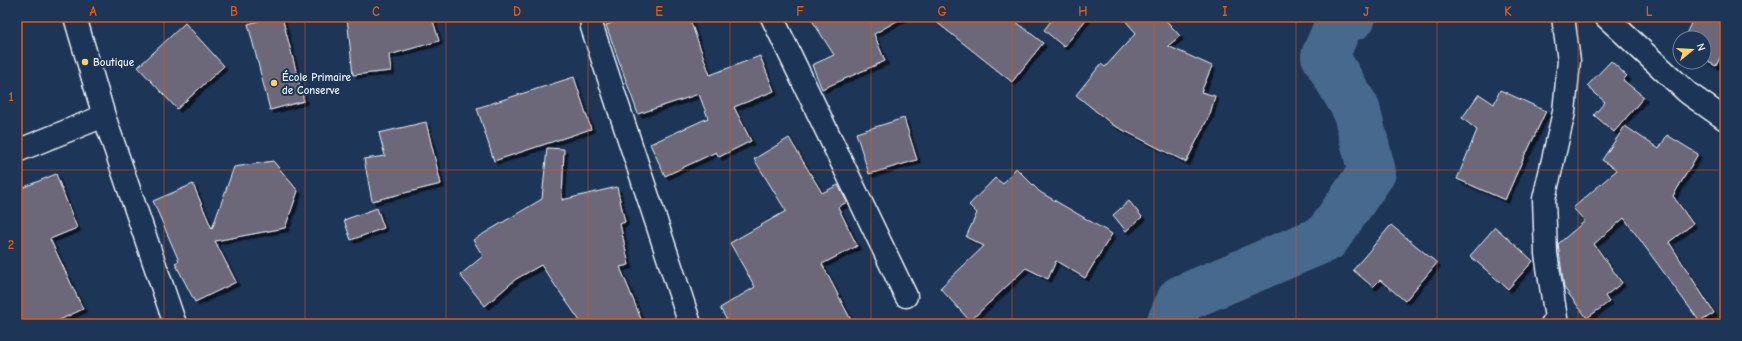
<svg xmlns="http://www.w3.org/2000/svg" width="1742" height="341" font-family="'Comic Neue',sans-serif">
<style>
.lines{fill:none;stroke-linecap:round;stroke-linejoin:round}
.river{stroke:#46698d;stroke-width:48}
.building{fill:#6c6779;stroke:#e8f1f8;filter:url(#shadow)}
.minor-casing{stroke:#e8f1f8;stroke-width:25}
.secondary-casing{stroke:#e8f1f8;stroke-width:25}
.minor{stroke:#1d3557;stroke-width:22}
.secondary{stroke:#1d3557;stroke-width:22}
.grid{fill:none;stroke:#e8590c;stroke-width:1;stroke-opacity:0.55}
.poi-dot{fill:#ffd166;stroke:#1d3557;stroke-width:1.5}
.labels{text-anchor:middle;stroke-width:4;stroke-linejoin:round;paint-order:stroke}
.poi-label{font-size:11px;font-weight:bold;fill:#e8f1f8;stroke:#1d3557;text-anchor:start}
.neatline{fill:none;stroke:#e8590c;stroke-width:1.5}
.grid-label{font-size:13px;text-anchor:middle;font-weight:bold;fill:#e8590c}
</style>
<defs>
<filter id="shadow"><feDropShadow dx="3.5" dy="3.5" stdDeviation="0" flood-color="#0009"/></filter>
</defs>
<rect width="100%" height="100%" fill="#1d3557"/>
<filter id="ink" filterUnits="userSpaceOnUse"><feTurbulence type="fractalNoise" baseFrequency=".025" numOctaves="2"/><feDisplacementMap in="SourceGraphic" scale="8" xChannelSelector="R" yChannelSelector="G"/><feConvolveMatrix kernelMatrix="1 2 1 2 8 2 1 2 1" color-interpolation-filters="sRGB"/></filter>
<g filter="url(#ink)">
<g class="lines">
<path class="river" d="M1170,324L1181,299L1326,238L1372,172L1356,109L1325,56L1341,19L1352,17"/>
</g>
<path class="building" d="M272,17H282L304,101L270,110L248,24Z
M347,17H432L439,41L389,55L391,71L353,75Z
M629,17H689L710,75L760,56L774,91L734,107L751,141L719,157L716,152L665,176L650,144L708,118L699,94L638,114L606,25Z
M810,17H904L874,34L885,61L822,89L812,65L834,55Z
M930,17H1010L1043,43L1012,82Z
M1054,17H1088L1064,47L1044,30Z
M1122,17H1163L1180,36L1168,46L1212,66L1201,92L1215,96L1210,114L1186,162L1113,125L1076,95L1101,64L1105,67L1136,33Z
M1694,17H1725V47L1716,66L1704,60V38H1684Z
M185,23L224,66L177,109L138,67Z
M1611,61L1627,76L1623,80L1644,97L1614,132L1594,115L1605,102L1587,86Z
M574,77L591,129L494,161L477,108Z
M1500,90L1546,111L1527,152H1526L1505,200L1457,179L1477,130L1462,118L1479,94L1494,104Z
M904,118L917,160L869,174L856,133Z
M426,122L441,184L372,201L364,159L385,156L379,133Z
M1625,126L1659,149L1667,135L1698,154L1673,196L1693,224L1669,242L1714,313L1700,322L1624,218L1594,244L1622,283L1605,296L1609,302L1587,318L1564,288L1558,244L1585,221L1573,208L1617,170L1602,160Z
M789,138L822,193L838,185L847,202L838,207L857,246L822,264L853,324H729L720,308L755,287L730,243L786,211L754,159Z
M547,148L564,149L562,200L617,187L625,222L620,224L629,265L620,267L643,324H582L541,265L516,279L485,306L460,275L483,256L473,240L542,199Z
M273,161L298,191L285,228L215,241L236,282L195,302L175,263L179,261L153,201L193,184L212,229L234,167Z
M1016,168L1040,192L1112,234L1085,278L1056,261L1048,279L1026,268L970,321L940,288L984,246L966,237L977,213L969,205L995,178L1003,184Z
M56,174L77,228L50,239L83,309L51,324H17V190Z
M1129,201L1142,217L1126,231L1113,215Z
M377,208L384,228L351,240L344,220Z
M1391,225L1437,263L1405,301L1380,280L1373,287L1353,270Z
M1495,227L1533,261L1508,289L1470,256Z"/>
<g class="lines">
<defs>
<path id="minor" d="M75,17L104,116L175,324
M591,17L592,27L690,324
M772,17L906,296
M17,151L104,116
M1552,324L1556,318L1546,254L1544,199L1564,112L1569,61L1563,17"/>
<path id="secondary" d="M1606,17L1688,93L1725,119"/>
</defs>
<use href="#minor" class="minor-casing"/>
<use href="#secondary" class="secondary-casing"/>
<use href="#minor" class="minor"/>
<use href="#secondary" class="secondary"/>
</g>
</g>
<path class="grid" d="M164,17V324M305,17V324M446,17V324M588,17V324M730,17V324M871,17V324M1012,17V324M1154,17V324M1296,17V324M1437,17V324M1578,17V324M17,170H1725"/>
<g class="poi-dot">
<circle cx="85" cy="62" r="4"/>
<circle cx="274" cy="83" r="4"/>
</g>
<g class="labels">
<g class="poi-label">
<text x="93" y="66">Boutique</text>
<text x="282" y="81">École Primaire<tspan x="282" dy="13">de Conserve</tspan></text>
</g>
</g>
<rect width="1742" height="341" fill="none" stroke="#1d3557" stroke-width="44"/>
<g transform="translate(1692 50) rotate(72)"><circle r="19" fill="#1d3557" stroke="#6e8097"/>
<path d="M0-3L7 15L0 10L-7 15Z" fill="#ffd166"/>
<text y="-6" font-size="11" font-weight="bold" text-anchor="middle" fill="#e8f1f8">N</text>
</g>
<rect x="22" y="22" width="1698" height="297" class="neatline"/>
<g class="grid-label">
<text x="93" y="16">A</text>
<text x="234" y="16">B</text>
<text x="376" y="16">C</text>
<text x="517" y="16">D</text>
<text x="659" y="16">E</text>
<text x="800" y="16">F</text>
<text x="942" y="16">G</text>
<text x="1083" y="16">H</text>
<text x="1225" y="16">I</text>
<text x="1366" y="16">J</text>
<text x="1508" y="16">K</text>
<text x="1649" y="16">L</text>
<text x="11" y="101">1</text>
<text x="11" y="249">2</text>
</g>
</svg>
